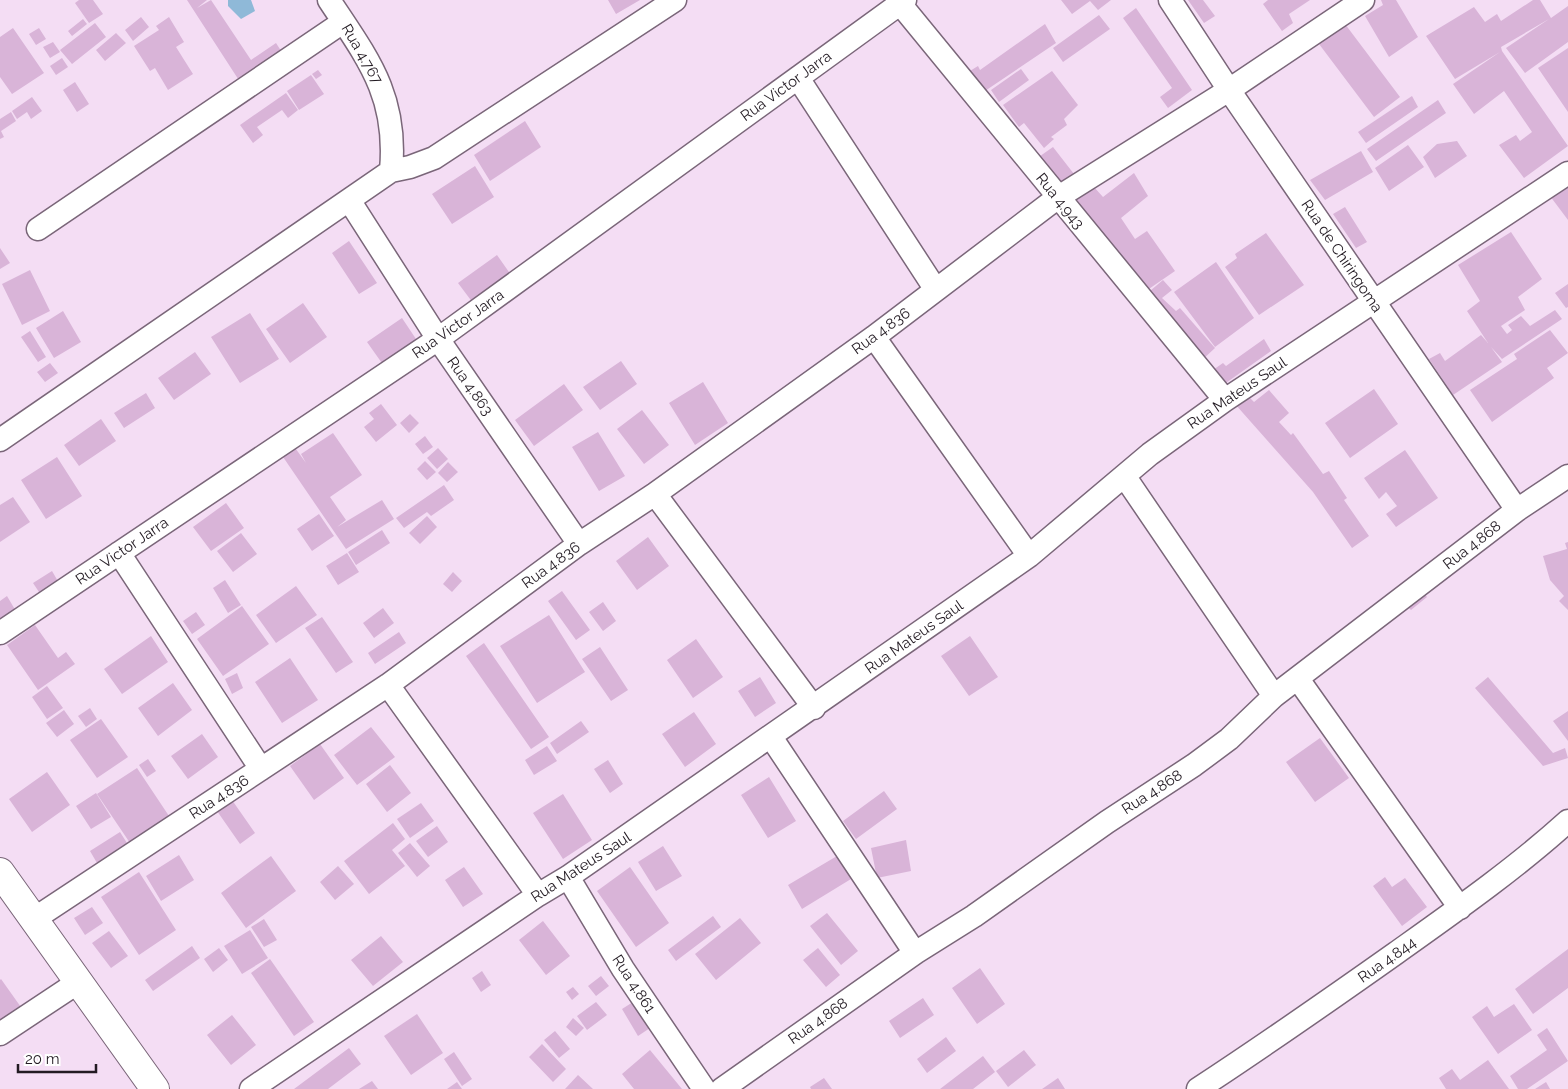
<svg xmlns="http://www.w3.org/2000/svg" width="1568" height="1089" font-family="Raleway,sans-serif">
<style>
.water{fill:#8fb9d8}
.building{fill:#d9b4d8}
.lines{fill:none;stroke-linecap:round;stroke-linejoin:round}
.minor-casing{stroke:#7a6679;stroke-width:25}
.tertiary-casing{stroke:#7a6679;stroke-width:30}
.minor{stroke:#fff;stroke-width:22}
.tertiary{stroke:#fff;stroke-width:28}
.labels{text-anchor:middle;stroke-width:4.5;stroke-linejoin:round;paint-order:stroke}
.street-label{font-size:15px;fill:#221a22;stroke:#fff}
</style>
<rect width="100%" height="100%" fill="#f4ddf4"/>
<path class="water" d="M228,0H251L255,11L241,19L228,6Z"/>
<path class="building" d="M79,0H93L103,14L89,23L75,3Z
M187,0H207L197,8L211,0L251,60L276,43L285,57L242,85Z
M608,0H640L616,14Z
M1061,0H1111L1098,10L1090,1L1072,14Z
M1188,0H1203L1215,16L1204,23Z
M1268,0H1310L1289,14L1293,23L1282,31L1263,4Z
M1381,0H1396L1418,37L1389,57L1365,16L1383,5Z
M1533,0H1540L1551,18L1568,6V42L1525,73L1506,48L1549,19L1501,47L1502,51L1568,146L1524,178L1499,145L1516,135L1520,141L1532,132L1504,91L1474,114L1453,84L1500,52L1455,79L1426,36L1474,7L1485,22L1497,14L1501,21Z
M1136,8L1192,90L1168,108L1160,97L1172,88L1123,18Z
M1099,15L1110,29L1063,62L1053,48Z
M141,17L149,27L133,41L125,30Z
M169,17L184,42L176,47L193,74L168,90L155,68L150,71L134,46L159,30L156,26Z
M83,19L87,24L72,36L68,31Z
M1342,20L1400,97L1374,117L1316,40Z
M95,23L106,37L72,64L60,50Z
M1045,24L1056,43L979,95L965,74L978,66L980,70Z
M13,28L44,73L12,94L0,77V37Z
M39,28L46,39L36,45L29,34Z
M116,33L126,43L105,61L96,50Z
M53,42L60,52L50,58L43,47Z
M1568,48V112L1538,68Z
M62,58L68,67L56,75L50,66Z
M1021,69L1029,80L999,102L991,90Z
M318,70L322,75L316,79L312,74Z
M1052,71L1078,105L1064,119L1067,125L1051,137L1054,139L1044,148L1024,123L1019,127L1003,105Z
M311,75L324,94L299,110L287,91Z
M75,82L89,104L77,112L63,90Z
M286,93L298,110L288,118L282,110L257,127L263,135L253,143L240,125Z
M1412,96L1418,107L1366,143L1358,132Z
M32,97L42,111L31,119L27,112L17,119L12,111Z
M1438,100L1446,113L1376,161L1367,149Z
M11,112L16,121L1,131L4,137L0,139V119Z
M525,121L541,147L490,181L474,155Z
M1457,141L1467,156L1435,178L1423,157L1437,144Z
M1408,145L1424,167L1389,191L1375,168Z
M1053,147L1074,174L1055,189L1033,161Z
M1361,151L1373,172L1325,200L1310,180Z
M475,166L494,197L452,224L432,194Z
M1134,173L1148,196L1121,218L1135,239L1147,231L1175,271L1143,293L1070,203L1094,187L1103,197Z
M1568,183V220L1550,196Z
M1345,207L1367,242L1356,248L1333,214Z
M1511,232L1542,279L1518,297L1525,310L1501,326L1507,334L1512,330L1508,325L1521,316L1530,326L1555,310L1562,319L1502,359L1491,347L1502,362L1453,395L1429,359L1440,353L1445,361L1481,335L1488,343L1467,311L1480,301L1458,265Z
M1266,233L1304,285L1259,315L1225,267L1237,258L1235,254Z
M349,241L377,283L359,294L332,253Z
M0,248L10,263L0,269Z
M497,255L511,275L473,303L458,283Z
M1216,262L1254,318L1215,347L1174,292Z
M30,270L50,311L22,325L2,284Z
M1163,280L1172,290L1162,298L1176,311L1180,308L1215,348L1201,361L1144,296Z
M1568,284V307L1566,308L1555,293Z
M303,303L327,337L290,363L266,329Z
M63,311L81,342L54,358L36,328Z
M250,313L279,359L240,383L211,337Z
M402,318L418,342L384,366L367,342Z
M1550,330L1568,353L1547,368L1554,378L1492,422L1470,390L1517,359L1514,354Z
M30,331L46,357L38,362L21,337Z
M1264,339L1271,351L1223,385L1210,372L1223,363L1226,366Z
M195,352L211,374L174,400L158,378Z
M621,361L637,384L600,410L583,387Z
M50,363L58,373L45,382L37,372Z
M703,382L728,423L695,445L669,403Z
M564,384L583,410L534,446L515,420Z
M1374,389L1398,424L1350,458L1325,423Z
M1269,390L1289,413L1279,422L1291,435L1293,433L1323,474L1329,471L1347,498L1344,500L1369,536L1352,548L1313,492L1235,404L1246,394L1254,402Z
M146,393L155,408L124,428L114,413Z
M381,404L397,425L376,442L364,427L374,419L369,413Z
M642,410L669,445L644,464L617,429Z
M410,414L419,423L409,433L400,423Z
M101,419L116,441L79,466L64,445Z
M598,432L625,476L599,491L572,447Z
M333,433L362,475L330,497L346,520L337,527L382,500L394,519L346,549L281,454L293,445L306,463L301,454Z
M425,436L433,447L423,454L415,444Z
M438,448L448,459L437,469L427,458Z
M1405,450L1438,498L1396,527L1386,514L1397,506L1386,492L1379,499L1364,478Z
M57,457L82,496L46,519L21,480Z
M425,461L436,472L427,480L417,469Z
M448,462L458,472L447,482L438,473Z
M444,485L454,500L431,516L427,512L404,528L396,518Z
M13,497L30,522L0,542V505Z
M226,503L244,528L211,551L193,527Z
M319,514L334,536L312,551L297,529Z
M427,516L437,527L420,544L409,533Z
M382,530L390,543L356,565L348,552Z
M241,533L257,554L233,572L217,551Z
M648,537L669,566L637,590L616,561Z
M1568,542V610L1559,601L1564,596L1550,580L1543,556L1567,549L1565,543Z
M347,553L359,572L338,585L326,566Z
M52,571L59,583L41,595L33,583Z
M453,572L462,581L452,592L443,584Z
M225,580L241,605L228,613L213,588Z
M296,586L317,615L276,643L256,615Z
M1419,587L1427,597L1411,610L1400,599Z
M562,591L590,630L576,640L548,601Z
M7,596L17,613L0,624V601Z
M603,602L616,621L603,631L589,612Z
M242,606L269,644L223,676L197,639Z
M383,608L394,623L374,638L363,623Z
M196,612L205,625L192,634L183,621Z
M549,615L585,672L537,703L500,646Z
M322,617L353,662L336,673L305,628Z
M35,625L58,658L66,652L75,664L38,690L7,645Z
M399,632L406,643L375,664L368,653Z
M151,636L168,662L122,694L104,669Z
M970,636L998,677L969,696L941,656Z
M696,639L723,677L693,698L667,660Z
M484,643L549,737L531,749L466,656Z
M600,647L628,690L611,701L582,659Z
M290,658L318,700L282,723L255,682Z
M237,673L243,688L232,694L225,679Z
M760,677L776,703L755,717L738,691Z
M1488,677L1553,753L1565,748L1568,758L1543,766L1475,688Z
M173,683L192,710L158,736L138,708Z
M47,686L63,708L47,719L32,697Z
M90,708L97,719L86,727L78,716Z
M64,710L74,724L57,737L46,723Z
M1568,711V741L1553,721Z
M694,712L716,744L685,767L662,734Z
M101,719L128,757L97,778L70,740Z
M581,721L589,732L557,754L550,743Z
M371,727L395,757L357,785L334,755Z
M202,734L218,757L188,779L171,756Z
M1320,738L1349,778L1315,802L1286,762Z
M320,744L344,778L314,800L290,766Z
M547,746L557,761L534,775L525,760Z
M148,759L156,771L147,777L139,765Z
M608,760L623,784L610,793L594,769Z
M390,765L411,793L387,812L366,784Z
M137,768L169,816L130,843L97,794Z
M47,772L70,805L32,832L9,799Z
M769,777L796,821L768,838L741,795Z
M884,791L897,809L856,839L843,821Z
M96,793L111,817L91,829L76,806Z
M563,794L592,840L563,859L533,813Z
M232,800L255,833L240,844L217,811Z
M421,803L434,821L410,838L397,819Z
M393,823L405,839L392,850L405,866L369,894L344,861Z
M437,826L448,842L428,857L416,841Z
M120,832L127,843L97,863L90,851Z
M906,840L911,871L877,878L871,848Z
M410,843L430,866L417,877L398,853Z
M663,846L682,876L656,891L638,862Z
M179,855L194,880L161,901L146,876Z
M271,856L296,891L246,928L221,893Z
M837,856L851,879L802,909L788,885Z
M338,866L354,884L335,900L320,882Z
M464,867L483,894L463,907L445,880Z
M630,867L669,923L636,947L597,891Z
M139,872L176,930L139,955L101,897Z
M1385,877L1392,887L1405,878L1427,907L1402,926L1373,886Z
M92,907L103,923L85,935L74,918Z
M827,913L858,951L841,965L810,926Z
M713,916L721,927L676,961L668,950Z
M740,918L761,943L716,980L695,954Z
M264,919L277,940L264,947L251,927Z
M543,921L570,956L546,975L519,940Z
M250,930L268,958L242,974L224,946Z
M109,931L128,956L111,968L92,943Z
M381,936L403,962L373,986L351,960Z
M192,946L200,958L153,991L145,980Z
M219,948L228,960L213,972L204,959Z
M818,948L840,975L826,987L803,960Z
M1568,949V988L1533,1014L1515,989Z
M270,959L314,1022L294,1036L251,973Z
M980,968L1005,1004L977,1024L952,988Z
M482,971L491,985L481,992L472,978Z
M601,976L609,986L596,996L588,986Z
M1,979L23,1010L0,1025V980Z
M573,987L579,994L572,1000L566,992Z
M923,998L934,1015L900,1038L889,1021Z
M596,1002L607,1015L587,1030L577,1016Z
M633,1002L650,1028L638,1036L622,1009Z
M1514,1004L1532,1030L1498,1054L1472,1017L1487,1006L1494,1017Z
M417,1014L443,1053L411,1075L384,1036Z
M232,1015L256,1045L231,1065L207,1035Z
M573,1018L584,1028L576,1036L566,1027Z
M1547,1028L1568,1061L1527,1089H1518L1510,1076L1547,1050L1537,1035Z
M555,1031L570,1049L559,1058L544,1040Z
M946,1037L956,1051L927,1073L917,1059Z
M542,1044L566,1069L553,1082L529,1057Z
M349,1048L361,1064L328,1089H294Z
M650,1050L682,1089H634L622,1074Z
M1024,1050L1036,1065L1008,1087L996,1071Z
M454,1052L472,1079L462,1086L444,1059Z
M983,1056L995,1072L973,1089H940Z
M1488,1060L1509,1089H1446L1439,1078L1452,1069L1460,1080Z
M578,1075L593,1089H565Z
M824,1078L832,1089H811L810,1087Z
M1058,1078L1065,1089H1042Z
M372,1081L378,1089H359Z
M457,1082L462,1089H447Z
M1546,1082L1550,1089H1535Z"/>
<g class="lines">
<defs>
<path id="minor" d="M329,0C368,59 398,96 391,171
M897,0L1225,400
M1170,0L1229,90L1517,510
M798,78L936,290
M349,200L438,339L579,544
M38,229L343,22
M874,337L1029,556
M0,440L391,171L410,167L434,158L675,0
M1125,477L1274,696
M655,494L814,708
M119,553L261,769
M0,633L438,339L905,0
M1298,679L1460,908
M388,685L538,895
M771,737L915,953
M568,877L623,969L704,1089
M34,919L388,685L579,544L655,494L874,337L1057,198L1229,90L1363,0
M0,1034L80,981
M251,1089L538,895L568,877L1029,556L1150,454L1225,400L1568,173
M722,1089L915,953L974,916L1107,822L1194,765L1229,739L1274,696L1517,510L1568,476
M1198,1089C1265,1045 1331,999 1396,953C1455,911 1515,869 1568,821"/>
<path id="tertiary" d="M0,872L155,1089"/>
</defs>
<use href="#minor" class="minor-casing"/>
<use href="#tertiary" class="tertiary-casing"/>
<use href="#minor" class="minor"/>
<use href="#tertiary" class="tertiary"/>
</g>
<g class="labels">
<g class="street-label">
<text transform="translate(362 54) rotate(60)" y="5">Rua 4.767</text>
<text transform="translate(786 86) rotate(-36)" y="5">Rua Victor Jarra</text>
<text transform="translate(1060 201) rotate(51)" y="5">Rua 4.943</text>
<text transform="translate(1342 256) rotate(56)" y="5">Rua de Chiringoma</text>
<text transform="translate(458 324) rotate(-35)" y="5">Rua Victor Jarra</text>
<text transform="translate(881 331) rotate(-36)" y="5">Rua 4.836</text>
<text transform="translate(470 386) rotate(55)" y="5">Rua 4.863</text>
<text transform="translate(1237 393) rotate(-34)" y="5">Rua Mateus Saul</text>
<text transform="translate(1472 545) rotate(-38)" y="5">Rua 4.868</text>
<text transform="translate(122 551) rotate(-34)" y="5">Rua Victor Jarra</text>
<text transform="translate(551 565) rotate(-36)" y="5">Rua 4.836</text>
<text transform="translate(914 637) rotate(-35)" y="5">Rua Mateus Saul</text>
<text transform="translate(1152 792) rotate(-33)" y="5">Rua 4.868</text>
<text transform="translate(219 797) rotate(-33)" y="5">Rua 4.836</text>
<text transform="translate(581 867) rotate(-33)" y="5">Rua Mateus Saul</text>
<text transform="translate(1387 960) rotate(-35)" y="5">Rua 4.844</text>
<text transform="translate(634 984) rotate(57)" y="5">Rua 4.861</text>
<text transform="translate(818 1021) rotate(-35)" y="5">Rua 4.868</text>
</g>
</g>
<path d="M18 1064v8h78v-8" fill="none" stroke="#221a22" stroke-width="2.5"/>
<text x="25" y="1064" font-size="15" fill="#221a22" stroke="#ffffff" stroke-width="4" paint-order="stroke">20 m</text>
</svg>
